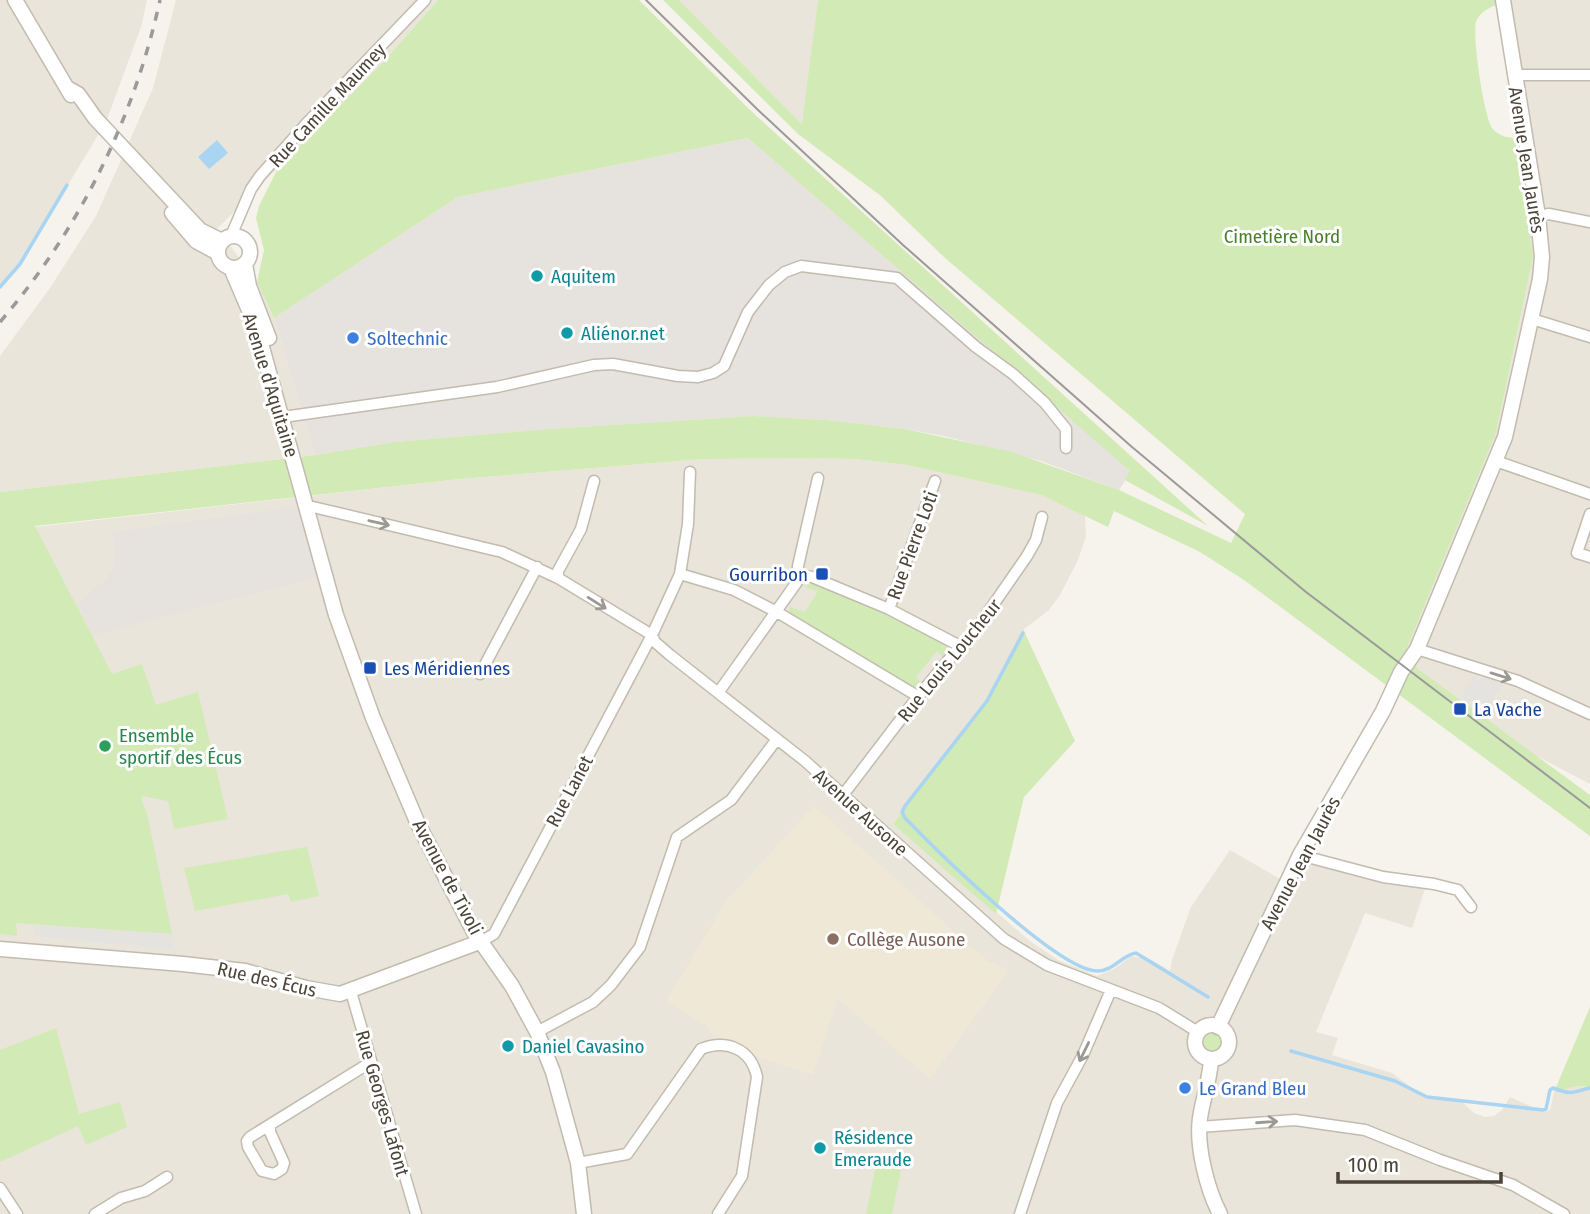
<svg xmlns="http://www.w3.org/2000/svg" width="1590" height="1214" font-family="'Fira Sans Condensed',sans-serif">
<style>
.residential{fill:#eae5da}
.industrial{fill:#e6e2dd}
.education{fill:#efe8d6}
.green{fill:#d2eab5}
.parking{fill:#e5e3e0}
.water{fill:#a9d4f2}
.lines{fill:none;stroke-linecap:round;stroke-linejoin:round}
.stream{stroke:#a9d4f2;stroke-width:3.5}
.minor-casing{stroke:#c2bbae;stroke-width:13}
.tertiary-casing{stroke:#c2bbae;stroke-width:17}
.minor{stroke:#fff;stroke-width:10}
.tertiary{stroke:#fff;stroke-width:14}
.tram{stroke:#9a9a9a;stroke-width:2}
.rail{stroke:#9a9a9a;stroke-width:3.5;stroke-dasharray:9 9;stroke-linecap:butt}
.oneway{stroke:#9c9892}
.culture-dot{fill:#0f9aa8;stroke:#fff;stroke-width:2.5}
.shop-dot{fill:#3f7fe0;stroke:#fff;stroke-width:2.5}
.transit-dot{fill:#1a4fb4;stroke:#fff;stroke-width:2.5}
.leisure-dot{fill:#2e9e5b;stroke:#fff;stroke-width:2.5}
.education-dot{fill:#8d6e63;stroke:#fff;stroke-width:2.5}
.labels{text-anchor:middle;stroke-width:6;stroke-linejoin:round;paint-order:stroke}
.street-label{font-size:19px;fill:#4b4439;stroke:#fff}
.park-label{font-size:19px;fill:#4a7f2a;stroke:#fff}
.culture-label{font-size:19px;fill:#0d838f;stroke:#fff;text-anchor:start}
.shop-label{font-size:19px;fill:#366cbe;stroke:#fff;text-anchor:start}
.transit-label{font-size:19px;fill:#164399;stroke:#fff;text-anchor:start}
.leisure-label{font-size:19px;fill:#27864d;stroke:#fff;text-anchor:start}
.education-label{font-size:19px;fill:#785e54;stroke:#fff;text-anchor:start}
</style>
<rect width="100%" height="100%" fill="#f6f3ec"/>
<path class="residential" d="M0,0H147L141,27L106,122L20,264L0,287Z
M176,0H438L386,59L216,230L232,248L257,282L274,318L315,455L0,492V356L50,288L96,216L153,88Z
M679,0H818L803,125Z
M1496,0H1590V784L1529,752L1418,669L1406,650L1496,433L1533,257Z
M812,458L855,459L907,465L1041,495L1085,515L1086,536L1078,560L1060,595L1049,610L1023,630L986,699L893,824L1030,941L1058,960L1097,976L1114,969L1131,956L1152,960L1170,971L1172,960L1191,907L1230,850L1280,879L1299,848L1383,873L1428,880L1412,928L1365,913L1316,1032L1338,1038L1332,1055L1392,1073L1427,1099L1460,1100L1474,1113L1485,1117L1494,1116L1502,1110L1510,1097L1544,1112L1550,1110L1554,1092L1577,1086L1590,1087V1214H0V531L460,479L703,459Z"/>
<path class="industrial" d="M748,138L1131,471L1119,490L1041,461L944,436L905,429L826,420L753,416L548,429L394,442L315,455L274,318L458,197Z
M298,507L318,577L93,635L77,604L106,579L114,565L115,549L112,532Z"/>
<path class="education" d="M814,806L987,961L1009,970L930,1079L838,999L813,1075L755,1056L735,1041L716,1038L705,1025L667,1000L726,901Z"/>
<path class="green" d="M438,0H639L751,111L1208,526L1125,480L1130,471L748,138L458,197L274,318L257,282L264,250L256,218L259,206L278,168L386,59Z
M663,0H679L802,124L818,0H1495L1496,5C1488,8 1479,13 1476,22C1472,35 1484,119 1493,129C1499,136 1508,138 1517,138L1533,257L1496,433L1406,650L1418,669L1590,795V836L1244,580L1200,552L1114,511L1108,527L1041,495L907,465L855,459L812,458L703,459L460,479L35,526L112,674L142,664L156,705L198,692L228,819L174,829L168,801L143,796L141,799L147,813L172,934L16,923L17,936L0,934V492L315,455L394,442L548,429L753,416L826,420L905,429L1012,452L1119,490L1231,543L1245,514L945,258L881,196L798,134Z
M812,583L847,596L944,643L948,653L944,658L937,651L916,677L923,685L914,687L790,613L789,607L805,612L818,591L804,587Z
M1023,629L1075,741L1024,797L996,914L893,824L986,699Z
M307,847L319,896L291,902L288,894L195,911L184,868Z
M1590,1007V1087L1577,1086L1554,1092Z
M56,1028L79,1114L120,1102L127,1127L86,1145L78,1126L0,1162V1050Z
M1202 1043a10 10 0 1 1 20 0a10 10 0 1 1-20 0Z
M876,1165L901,1170L892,1214H866Z"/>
<path class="parking" d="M1483,675L1502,685L1484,715L1461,698L1473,676L1479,679Z
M33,925L172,934L173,950L35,936Z"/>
<path class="water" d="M217,140L228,153L209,169L198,157Z"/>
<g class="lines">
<path class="stream" d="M0,287L20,264L67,185
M1023,633L987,701L905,806L902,812L905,818C935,849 1059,972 1098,971C1113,971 1122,955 1136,953L1208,997
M1291,1051L1395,1081L1427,1097L1543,1110L1546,1109L1550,1090L1553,1088C1575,1096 1571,1092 1590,1088"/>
<defs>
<path id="minor" d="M1514,75H1590
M1538,216L1549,214L1590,222
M231,236L251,189L260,176L306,124L425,0
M1532,319L1590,337
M290,416L497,387L594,365L613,364L678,376L698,377L713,373L724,366L748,312L769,285L785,272L801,266L897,278L976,347L1013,374L1045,403L1066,429V448
M1496,461L1590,494
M313,507L502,552L558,578L652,635L655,642L670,655L805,761L1004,939L1047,965L1159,1008L1198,1032
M1590,514L1577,553L1590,557
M680,574L734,590L777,612L919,697
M797,574L812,577L889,609L960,646
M558,578V571L581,529L594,481
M889,609L935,481
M1417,649L1518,681L1590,714
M480,674L537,567
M718,693L797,582L798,566L818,478
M843,795L913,703L960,646L966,644L1027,556L1036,540L1042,517
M1300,855L1383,877L1434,884L1458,890L1471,907
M482,941L494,934L652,635L680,574L688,524L690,472
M351,992L416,1214
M537,1032L593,1002L611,985L640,947L677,837L731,800L777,739
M270,1126V1132L284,1163L282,1169L274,1174L262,1171L248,1147L247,1141L250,1137L371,1062
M1199,1127L1295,1120L1365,1130L1440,1160L1513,1185L1564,1214
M578,1163L627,1154L701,1049C727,1039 751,1049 757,1077L742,1176L718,1214
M0,1188L17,1214
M95,1214L121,1198L145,1191L167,1177
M1020,1214L1057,1103L1083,1055L1111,990"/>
<path id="tertiary" d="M15,0L71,95
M69,89L78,94L95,118L200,230L222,241
M172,213L196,241L218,253
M218 252a16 16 0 1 1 32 0a16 16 0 1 1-32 0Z
M245,264L249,286L269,338
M231,268L257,329L336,615L373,718L418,824L474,932L512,986L537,1032L553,1072L578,1163L584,1214
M0,949L183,964L245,971L306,988L340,994L482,941
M1195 1042a17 17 0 1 1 34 0a17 17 0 1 1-34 0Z
M1218,1027L1300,855L1383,711L1401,672L1417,649L1505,437L1540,279L1542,257L1538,216L1503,0
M1211,1059C1210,1080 1203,1098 1200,1118C1196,1146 1207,1189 1220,1214"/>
</defs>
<use href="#minor" class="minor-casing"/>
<use href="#tertiary" class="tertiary-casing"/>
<use href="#minor" class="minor"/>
<use href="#tertiary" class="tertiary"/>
<path class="tram" d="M646,0L757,109L903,245L1132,447L1306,592L1590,808"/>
<path class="rail" d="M0,322C79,230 134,119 160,0"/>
</g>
<defs><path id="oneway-shaft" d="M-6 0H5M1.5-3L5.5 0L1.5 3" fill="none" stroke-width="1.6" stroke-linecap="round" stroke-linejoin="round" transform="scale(1.75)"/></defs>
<g class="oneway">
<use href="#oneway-shaft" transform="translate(379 523) rotate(13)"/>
<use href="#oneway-shaft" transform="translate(597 603) rotate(32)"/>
<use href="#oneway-shaft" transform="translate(1501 676) rotate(17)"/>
<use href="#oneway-shaft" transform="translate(1084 1052) rotate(116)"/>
<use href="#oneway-shaft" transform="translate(1267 1122) rotate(-4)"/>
</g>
<g class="culture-dot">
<circle cx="537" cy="276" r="7"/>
<circle cx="567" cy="333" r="7"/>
<circle cx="508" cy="1046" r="7"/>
<circle cx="820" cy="1148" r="7"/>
</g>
<g class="shop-dot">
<circle cx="353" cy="338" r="7"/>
<circle cx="1185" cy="1088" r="7"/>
</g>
<g class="transit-dot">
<rect x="815" y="567" width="14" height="14" rx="3.5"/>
<rect x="363" y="661" width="14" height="14" rx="3.5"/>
<rect x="1453" y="702" width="14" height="14" rx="3.5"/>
</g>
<circle class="leisure-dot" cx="105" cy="746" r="7"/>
<circle class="education-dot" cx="833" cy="939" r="7"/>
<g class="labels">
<g class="street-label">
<text transform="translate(327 105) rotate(-47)" y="7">Rue Camille Maumey</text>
<text transform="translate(1527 160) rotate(81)" y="7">Avenue Jean Jaurès</text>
<text transform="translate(271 385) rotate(73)" y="7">Avenue d'Aquitaine</text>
<text transform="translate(912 545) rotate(-70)" y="7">Rue Pierre Loti</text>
<text transform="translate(949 660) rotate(-51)" y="7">Rue Louis Loucheur</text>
<text transform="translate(569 791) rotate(-62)" y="7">Rue Lanet</text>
<text transform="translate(861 812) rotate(42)" y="7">Avenue Ausone</text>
<text transform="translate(1300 863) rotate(-62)" y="7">Avenue Jean Jaurès</text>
<text transform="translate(448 877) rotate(62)" y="7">Avenue de Tivoli</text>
<text transform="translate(267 979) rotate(13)" y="7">Rue des Écus</text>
<text transform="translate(383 1103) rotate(74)" y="7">Rue Georges Lafont</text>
</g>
<g class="park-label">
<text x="1282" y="243">Cimetière Nord</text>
</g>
<g class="culture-label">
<text x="551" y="283">Aquitem</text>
<text x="581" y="340">Aliénor.net</text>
<text x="522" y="1053">Daniel Cavasino</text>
<text x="834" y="1144">Résidence<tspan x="834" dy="22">Emeraude</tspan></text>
</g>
<g class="shop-label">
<text x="367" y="345">Soltechnic</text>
<text x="1199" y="1095">Le Grand Bleu</text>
</g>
<g class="transit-label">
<text x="808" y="581" text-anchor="end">Gourribon</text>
<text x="384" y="675">Les Méridiennes</text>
<text x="1474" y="716">La Vache</text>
</g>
<g class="leisure-label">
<text x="119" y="742">Ensemble<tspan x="119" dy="22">sportif des Écus</tspan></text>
</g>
<g class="education-label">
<text x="847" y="946">Collège Ausone</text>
</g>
</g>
<path d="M1338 1172v10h163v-10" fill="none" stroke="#4b4439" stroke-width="3.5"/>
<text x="1348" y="1172" font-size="21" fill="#4b4439" stroke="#ffffff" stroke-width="5" paint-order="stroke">100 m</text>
</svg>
